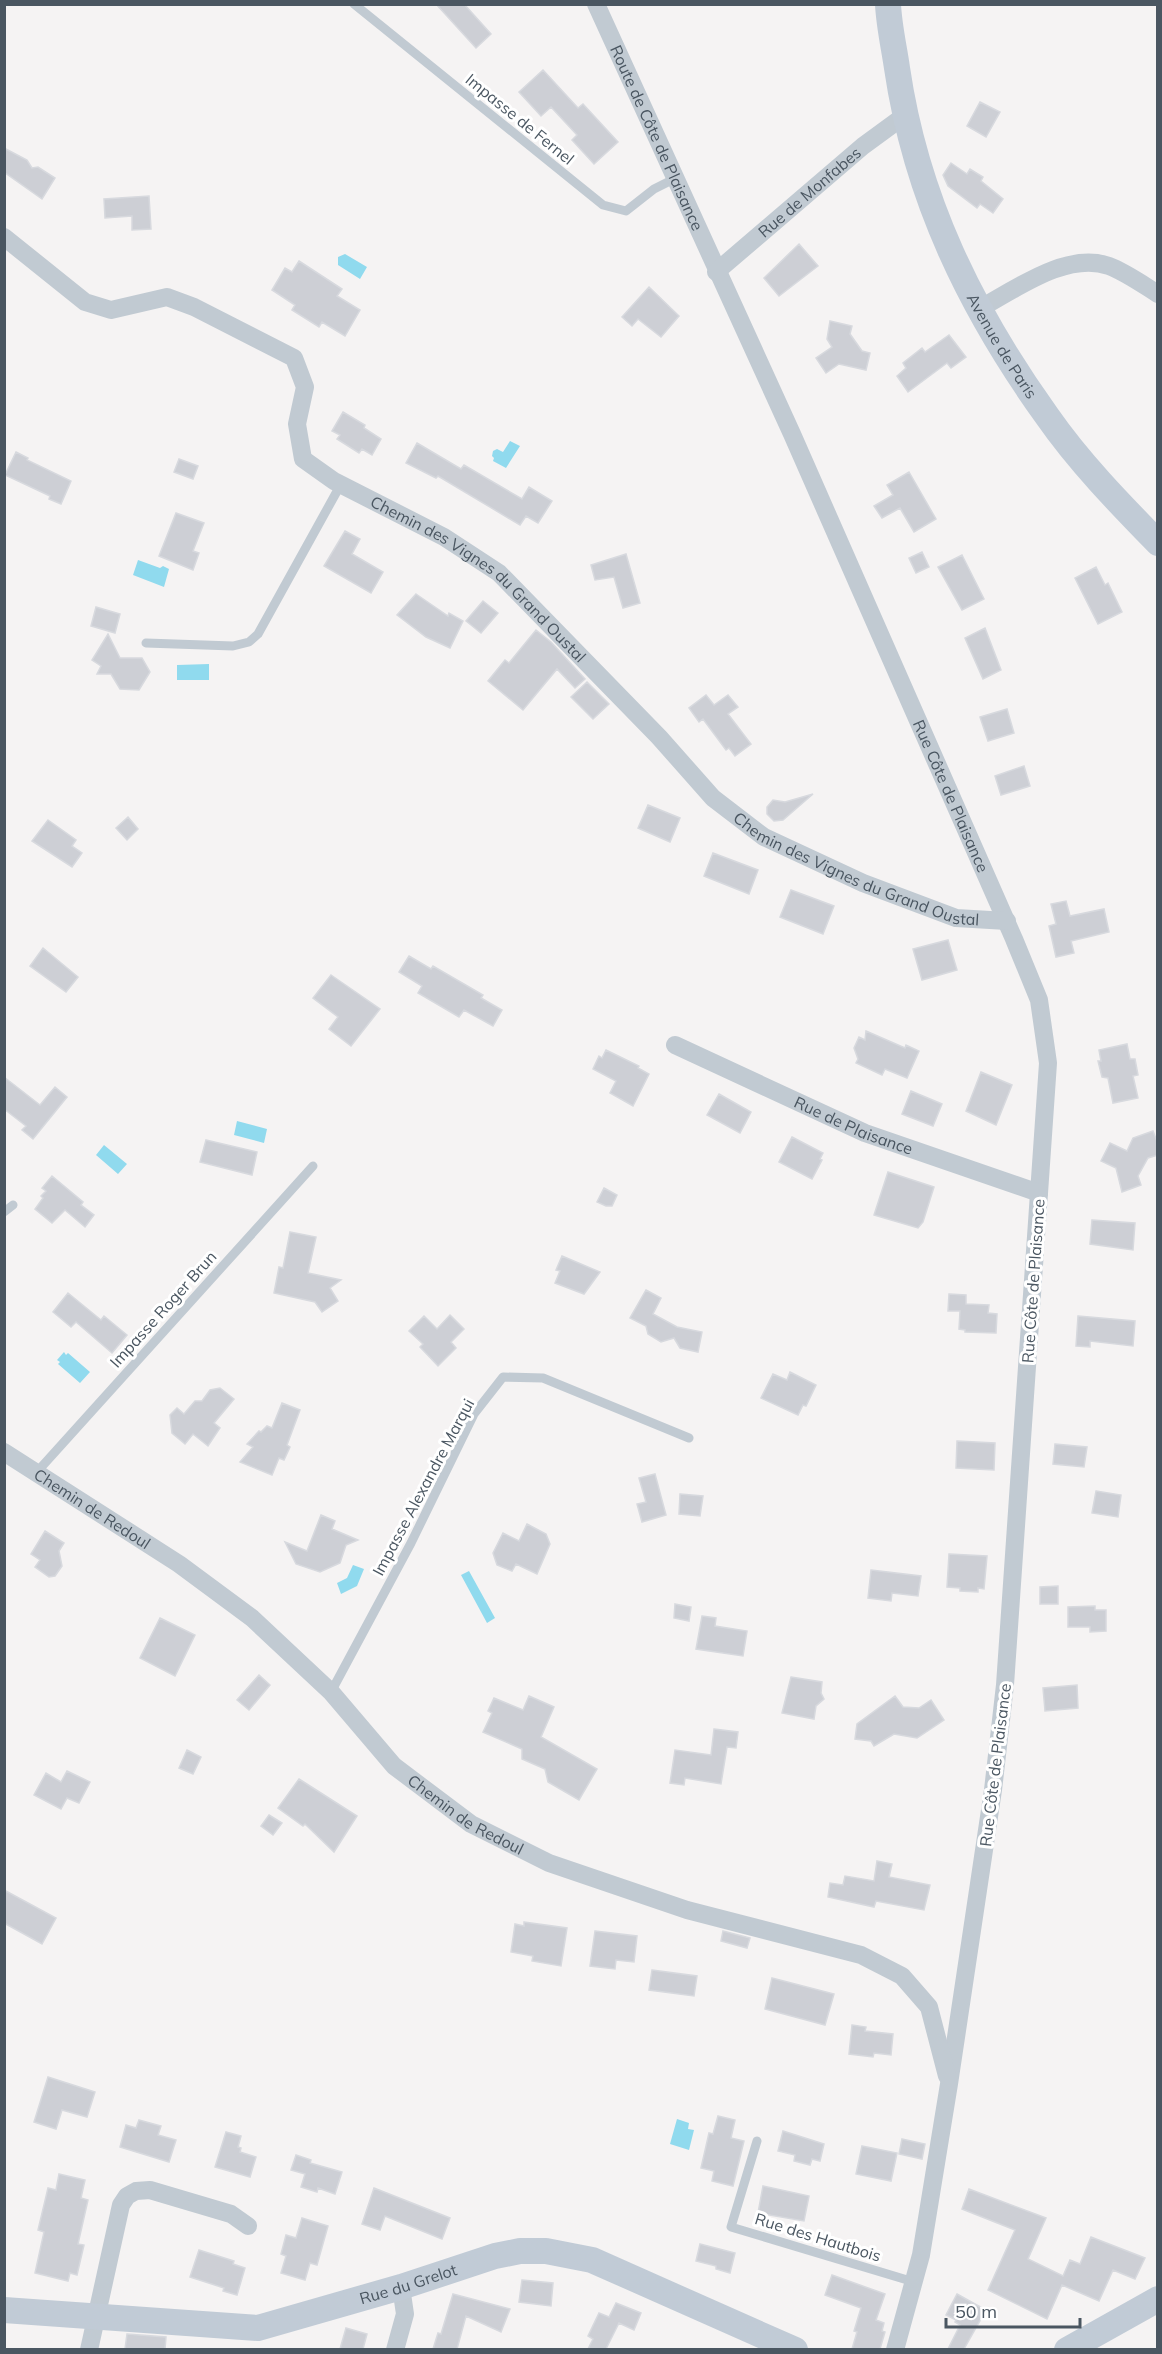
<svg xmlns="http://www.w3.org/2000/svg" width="1162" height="2354" font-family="Mulish,sans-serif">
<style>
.water{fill:#90daee}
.building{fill:#cdcfd5;stroke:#d7d9de;stroke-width:1.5}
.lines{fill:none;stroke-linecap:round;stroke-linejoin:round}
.lane{stroke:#c1cad2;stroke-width:9}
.street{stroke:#c1cad2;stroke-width:18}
.secondary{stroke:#c1cbd6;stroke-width:26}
.labels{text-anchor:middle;stroke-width:6;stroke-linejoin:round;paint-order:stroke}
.street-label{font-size:16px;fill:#4a5661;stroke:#fff}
</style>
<rect width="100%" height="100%" fill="#f5f3f3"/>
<path class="water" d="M345,254L367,267L360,279L338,265V257Z
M510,441L520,446L506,468L493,461L494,458L492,456L493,451L497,449L503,452Z
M138,560L160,568L163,566L169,569L164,587L133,575Z
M209,664V680H177V665Z
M237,1121L267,1129L264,1143L234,1135Z
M104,1145L127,1164L118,1174L96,1155Z
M64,1352L66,1355L68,1353L90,1372L80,1383L58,1364L60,1362L57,1360Z
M353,1565L364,1569L357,1586L341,1594L337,1583L347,1578Z
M469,1571L495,1618L487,1623L461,1575Z
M677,2119L689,2123L688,2129L694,2130L689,2150L670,2144Z"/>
<path class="building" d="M436,4H464L491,34L476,48Z
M543,70L578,108L583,104L618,142L594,164L572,140L577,135L551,107L541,116L519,92Z
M980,102L1000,112L986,137L967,126Z
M4,148L27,160L32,168L38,167L55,178L42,199L4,172Z
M951,163L967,174L970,169L983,177L981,181L1003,199L993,213L980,204L977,208L948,186L943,175Z
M149,196L151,229L132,230V216L105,218L104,199Z
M799,244L818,266L779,296L764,278Z
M299,261L342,289L337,296L360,310L345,336L322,322L319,327L292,310L295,305L272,290L285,268L292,272Z
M649,287L679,316L661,337L638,319L632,326L622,317Z
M830,321L852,326L850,334L862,351L870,353L866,370L839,364L826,373L816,358L832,347L827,339Z
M949,335L966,357L951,368L947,363L908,392L897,376L906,368L903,363L922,348L925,352Z
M343,412L365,425L364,428L381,439L372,455L362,449L359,453L337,439L340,435L332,431Z
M417,443L461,469L464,465L522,499L529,487L552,501L538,523L526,516L520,525L438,476L436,478L406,463Z
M16,452L28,458L27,460L71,481L61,504L49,499L50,496L5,475Z
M179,459L198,466L193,479L174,472Z
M909,472L936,519L914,532L900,508L882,518L874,506L893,495L887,485Z
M176,513L204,523L193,551L199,553L193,570L159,556Z
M345,531L360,539L352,554L383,572L371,593L324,566Z
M922,552L929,567L916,573L909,558Z
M626,554L640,603L623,608L614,577L595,580L591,565Z
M962,555L984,599L962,610L938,567Z
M1096,567L1105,585L1108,583L1122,612L1098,624L1075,578Z
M416,594L448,616L449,613L463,621L450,648L426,637L397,615Z
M483,601L498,613L481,633L466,621Z
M96,607L120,614L115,633L91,626Z
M985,628L1001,670L983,679L965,638Z
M536,630L551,642L585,679L575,688L557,669L523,710L488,681L505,660L509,663Z
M108,634L120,658H142L150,672L139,690L120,689L111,674H97L101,666L92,660Z
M587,682L609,704L593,719L571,697Z
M706,695L714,705L728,695L738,707L728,714L751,744L735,756L729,748L726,750L703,719L699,722L689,708Z
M1007,709L1014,733L988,741L980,717Z
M1024,766L1030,786L1001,795L995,776Z
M813,794L783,820L774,821L767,814V807L773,800L785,802Z
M648,805L680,818L670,842L638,828Z
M128,817L138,829L127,840L116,828Z
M48,820L76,840L72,846L82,853L72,867L32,841Z
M713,853L758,870L749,894L704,876Z
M791,890L834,906L823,934L780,917Z
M1066,901L1070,916L1104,909L1109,932L1071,941L1074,953L1056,957L1049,926L1056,924L1051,904Z
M948,940L957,970L922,980L913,949Z
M43,948L78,977L66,992L30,966Z
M409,956L431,969L433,966L483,995L481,998L502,1010L493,1026L464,1010L459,1017L418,993L422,986L399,972Z
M331,975L380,1009L351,1046L329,1029L338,1017L313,998Z
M866,1031L905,1048L906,1045L919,1051L907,1078L885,1069L882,1075L856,1063L858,1059L854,1048L859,1037L865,1040Z
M1127,1044L1130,1059H1135L1138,1075L1133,1076L1138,1098L1113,1103L1108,1078L1102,1077L1098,1061H1101L1099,1050Z
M606,1050L639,1066L638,1068L649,1074L633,1106L610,1093L616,1081L593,1069L599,1056L602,1058Z
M981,1072L1012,1085L996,1125L966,1111Z
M4,1077L40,1105L55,1087L67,1097L33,1139L22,1130L26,1126L4,1109Z
M911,1091L942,1104L933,1126L902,1114Z
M719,1094L751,1112L740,1133L707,1115Z
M1153,1131L1158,1144V1155L1148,1158L1138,1176L1141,1185L1122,1192L1116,1168L1101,1161L1110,1143L1127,1151L1133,1138Z
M792,1137L823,1153L820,1159L822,1160L812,1179L779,1162Z
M206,1140L257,1152L252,1175L200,1162Z
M888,1172L934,1187L923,1222L918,1228L874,1215Z
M52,1176L83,1202L81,1205L94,1215L85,1227L65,1210L52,1223L35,1209L43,1198L41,1196L46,1191L42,1188Z
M604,1188L617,1195L612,1206H606L597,1202Z
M1092,1220L1135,1223L1133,1250L1090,1244Z
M290,1232L316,1237L308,1273L341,1280L330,1288L338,1301L322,1312L315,1302L274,1293L279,1267L283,1268Z
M562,1256L600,1272L584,1294L555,1283L560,1271L556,1270Z
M646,1290L661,1298L653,1314L677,1327L702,1332L698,1352L680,1348L674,1338L661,1342L648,1334L646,1326L630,1318Z
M68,1293L101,1320L104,1316L127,1335L112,1353L76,1322L71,1327L53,1312Z
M949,1294L966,1295V1304L989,1305L988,1313L997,1314L996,1333L965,1332V1330L959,1329L960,1311H948Z
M450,1315L464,1329L451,1342L456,1348L438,1366L420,1347L423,1344L409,1331L424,1316L437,1329Z
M1078,1316L1135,1321L1133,1346L1090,1341V1347L1076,1346Z
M790,1372L816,1385L806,1406L803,1405L798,1415L761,1398L773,1374L787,1380Z
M220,1388L234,1399L214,1423L220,1428L208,1446L193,1434L185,1444L172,1433L170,1415L177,1408L184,1414L195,1401H202L210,1390Z
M282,1403L300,1410L287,1445L290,1447L284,1460L279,1458L272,1475L240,1462L253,1447L247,1444L259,1431L261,1432L267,1426L272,1428Z
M957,1441L995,1443L994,1470L956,1468Z
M1055,1444L1087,1447L1084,1467L1053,1464Z
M655,1474L666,1515L642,1522L637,1504L646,1502L639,1478Z
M1096,1491L1121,1495L1118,1517L1092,1513Z
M680,1494L703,1496L700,1516L679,1514Z
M321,1515L335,1521L332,1529L358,1540L346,1545L340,1563L320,1572L296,1564L285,1542L307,1551Z
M527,1524L546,1534L550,1544L537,1574L516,1564L512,1571L497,1565L493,1553L503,1533L519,1541Z
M45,1531L64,1543L59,1551L62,1566L55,1576L49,1577L35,1567L40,1560L31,1554Z
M949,1554L987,1556L984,1589L978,1588V1592L960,1591V1588L947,1587Z
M871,1570L921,1576L918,1596L892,1593L891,1601L868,1598Z
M1058,1586V1604H1040V1587Z
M675,1604L691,1607L689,1621L674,1618Z
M1095,1606V1610H1106V1631L1090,1632V1627H1068V1607Z
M702,1616L716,1618L715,1626L747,1631L743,1656L696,1649Z
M160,1618L195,1635L175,1676L140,1658Z
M259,1675L270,1685L249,1710L237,1700Z
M791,1677L822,1682L821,1693L824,1699L816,1706L814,1719L782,1713Z
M1077,1685L1078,1708L1045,1711L1043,1688Z
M529,1696L554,1707L541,1737L597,1769L579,1800L548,1782L545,1769L522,1759V1749L483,1732L492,1713L488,1711L494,1698L523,1710Z
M895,1696L903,1707L919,1708L931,1700L944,1720L917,1738L894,1734L874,1746L871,1741L855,1739L857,1724Z
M714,1729L738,1732L736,1748L727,1747L721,1784L685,1778L684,1785L670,1783L675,1750L711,1755Z
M187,1750L201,1757L193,1774L179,1768Z
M67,1771L90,1782L79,1803L67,1798L61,1809L34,1795L46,1773L61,1782Z
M299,1779L357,1816L334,1852L305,1824L303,1826L278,1808Z
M269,1815L282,1823L273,1835L261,1826Z
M877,1861L892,1864L889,1877L930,1885L924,1910L876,1901L874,1907L828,1897L830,1883L843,1885L845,1876L874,1881Z
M4,1890L56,1918L42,1944L4,1923Z
M524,1922L567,1928L561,1966L532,1961L533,1956L511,1952L515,1924L524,1926Z
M595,1931L637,1936L634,1962L616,1960L615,1969L590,1966Z
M723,1931L750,1938L747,1948L721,1941Z
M652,1970L697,1976L694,1996L649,1990Z
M772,1978L834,1994L825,2025L765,2009Z
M852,2025L866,2027L865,2031L893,2034L891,2055L874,2053L873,2057L849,2054Z
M48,2077L95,2092L87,2117L62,2110L56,2129L34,2122Z
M718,2116L735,2120L731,2138L744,2141L733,2186L712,2181L714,2171L701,2168L709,2133L713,2134Z
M139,2120L161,2126L158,2135L176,2140L169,2162L120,2147L126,2125L136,2128Z
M783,2131L824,2144L820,2161L812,2159L810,2165L794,2161L795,2155L778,2151Z
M226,2132L241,2136L238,2147L241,2148L240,2152L256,2157L250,2177L215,2167Z
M902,2139L925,2144L922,2159L899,2154Z
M862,2146L897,2153L891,2181L856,2174Z
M296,2155L311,2160L310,2163L342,2172L335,2194L318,2188L317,2192L301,2187L305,2174L291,2170Z
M59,2174L85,2180L81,2198L88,2200L78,2244L84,2245L77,2275L70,2273L68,2281L35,2273L44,2232L38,2230L48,2188L56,2190Z
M763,2186L809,2196L804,2221L758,2213Z
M374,2188L450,2218L442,2239L385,2216L380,2230L362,2224Z
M969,2189L1046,2218L1028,2259L1063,2276L1070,2260L1080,2264L1091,2237L1145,2258L1135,2279L1113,2270L1099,2301L1062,2285L1047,2319L988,2290L1015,2230L962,2209Z
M302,2218L328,2226L317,2265L310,2263L305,2280L281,2273L286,2256L281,2254L286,2235L296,2238Z
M700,2244L735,2253L730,2273L716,2269V2266L696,2261Z
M199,2250L234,2261L233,2264L245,2268L237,2295L223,2291L224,2288L190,2277Z
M832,2275L885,2294L876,2320L884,2323L882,2331L885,2332L880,2349H852L857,2332L854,2331L861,2308L825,2295Z
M522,2280L553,2283L551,2306L519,2302Z
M453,2294L510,2309L501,2332L466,2316L457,2349H433L438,2333L441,2334Z
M957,2294L986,2310L964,2349H948L960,2325L955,2322L956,2320L946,2315Z
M616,2303L641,2313L634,2330L619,2323L606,2349H588L593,2339L588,2336L599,2313L609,2317Z
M346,2328L367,2334L363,2349H340Z
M127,2334L166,2337L165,2349H125Z"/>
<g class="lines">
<path class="lane" d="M354,4L603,205L626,211L654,189L674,179
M146,643L233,646L249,642L258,634L341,484
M4,1212L13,1205
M36,1473L313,1166
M331,1692L411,1543L474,1414L503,1377L543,1378L689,1438
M757,2141L731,2227L914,2282"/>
<g class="street">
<path id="s1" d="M596,4L792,434L1014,939L1039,1000L1048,1063L1005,1685L993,1790L949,2084L921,2255L895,2350"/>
<path id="s2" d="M4,237L85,302L111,310L167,297L194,307L294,358L305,387L297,424L303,459L334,481L444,537L499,573L659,737L713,798L764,837L863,883L956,918L1007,921"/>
<path id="s3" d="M716,272L863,146L904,116"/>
<path d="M979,309C1016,289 1067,251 1109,266C1125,272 1142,284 1158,294"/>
<path id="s4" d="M675,1045L865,1133L1039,1193"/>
<path id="s5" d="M4,1452L179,1564L252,1618L331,1692L394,1766L471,1824L549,1863L687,1910L861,1955L902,1976L929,2007L947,2076"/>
<path d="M89,2350L121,2205L127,2196L136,2191L150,2190L231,2214L248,2226"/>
<path d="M395,2350L405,2314L401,2287"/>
</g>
<g class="secondary">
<path id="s6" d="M888,4C889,26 894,47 897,68C916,198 971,310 1047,416C1079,462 1119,503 1158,543"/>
<path id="s7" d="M4,2310L258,2328L401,2287L495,2256L520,2251H546L592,2260L795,2350"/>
<path d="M1067,2350L1158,2299"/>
</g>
</g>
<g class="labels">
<g class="street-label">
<text transform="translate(520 119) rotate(39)" y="6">Impasse de Fernel</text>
<text dy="6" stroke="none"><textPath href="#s1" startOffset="147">Route de Côte de Plaisance</textPath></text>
<text dy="6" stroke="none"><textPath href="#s3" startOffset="123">Rue de Monfabes</textPath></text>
<text dy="6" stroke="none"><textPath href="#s6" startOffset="364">Avenue de Paris</textPath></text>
<text dy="6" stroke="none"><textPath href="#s2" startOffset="648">Chemin des Vignes du Grand Oustal</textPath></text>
<text dy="6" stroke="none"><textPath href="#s1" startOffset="868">Rue Côte de Plaisance</textPath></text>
<text dy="6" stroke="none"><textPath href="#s2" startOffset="1134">Chemin des Vignes du Grand Oustal</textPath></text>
<text dy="6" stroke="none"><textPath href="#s4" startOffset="196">Rue de Plaisance</textPath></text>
<text transform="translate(1033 1281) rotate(-86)" y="6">Rue Côte de Plaisance</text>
<text transform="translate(163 1309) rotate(-48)" y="6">Impasse Roger Brun</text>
<text transform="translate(423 1487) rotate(-62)" y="6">Impasse Alexandre Marqui</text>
<text dy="6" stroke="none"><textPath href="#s5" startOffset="105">Chemin de Redoul</textPath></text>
<text transform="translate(995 1765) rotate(-83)" y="6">Rue Côte de Plaisance</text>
<text dy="6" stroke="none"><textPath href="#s5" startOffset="591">Chemin de Redoul</textPath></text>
<text transform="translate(818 2237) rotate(17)" y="6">Rue des Hautbois</text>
<text dy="6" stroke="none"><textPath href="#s7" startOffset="411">Rue du Grelot</textPath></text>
</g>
</g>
<rect width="1162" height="2354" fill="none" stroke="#4a5661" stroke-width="12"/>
<path d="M946 2318v9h134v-9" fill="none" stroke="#4a5661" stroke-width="3"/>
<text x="955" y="2318" font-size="18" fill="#4a5661" stroke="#ffffff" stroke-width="4.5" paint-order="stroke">50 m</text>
</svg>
